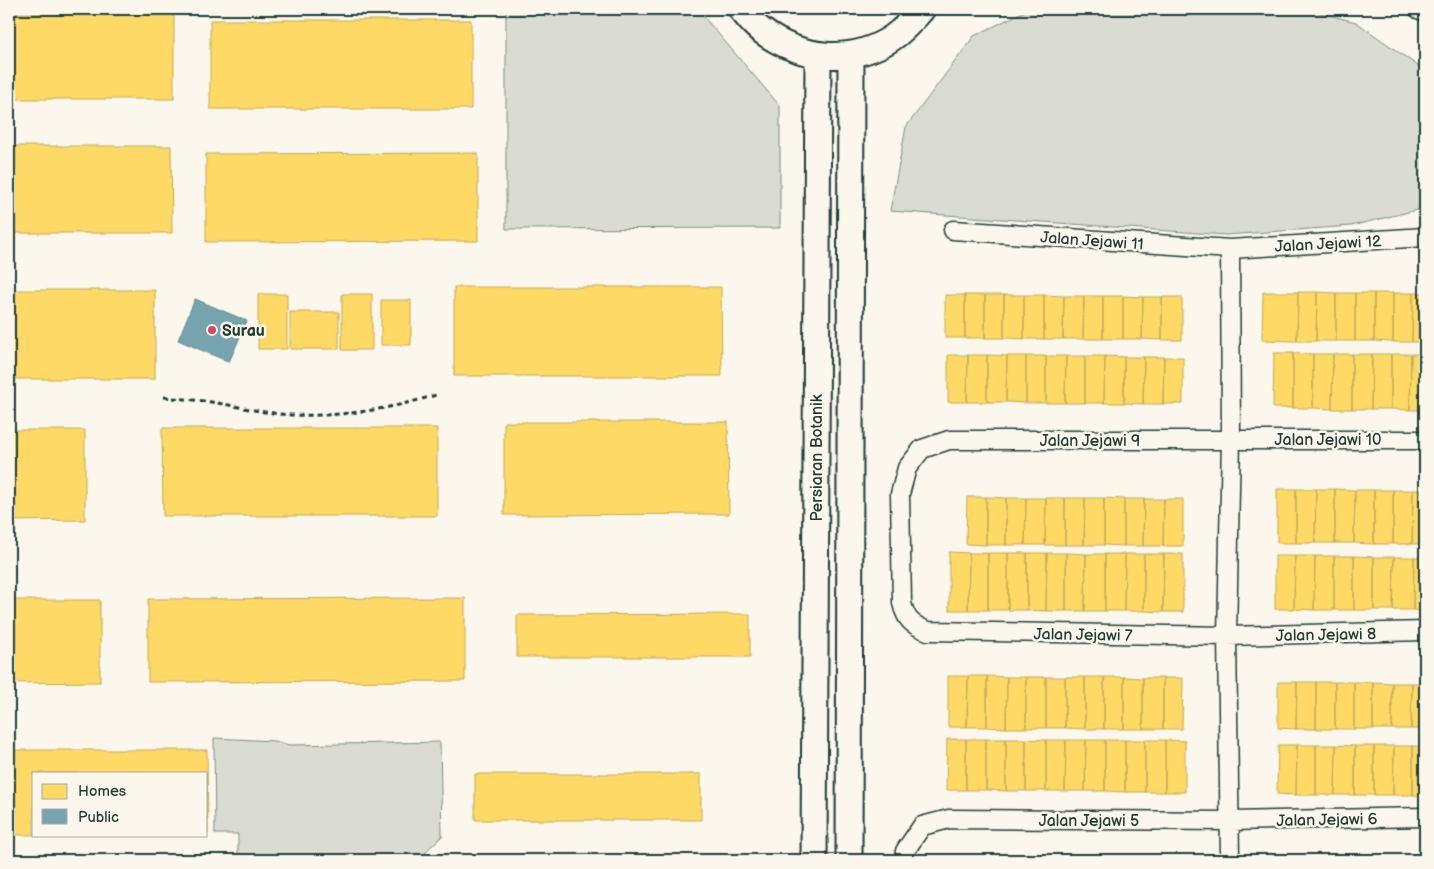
<svg xmlns="http://www.w3.org/2000/svg" width="1434" height="869" font-family="'Balsamiq Sans',sans-serif">
<style>
.green{fill:#dbdcd1;stroke:#7d8c82}
.homes{fill:#ffd966;stroke:#bcaa57}
.public{fill:#76a5af;stroke:#5c868a}
.lines{fill:none;stroke-linecap:round;stroke-linejoin:round}
.minor-casing{stroke:#1f3d34;stroke-width:21}
.secondary-casing{stroke:#1f3d34;stroke-width:29}
.path{stroke:#1f3d34;stroke-width:3;stroke-dasharray:5 4;stroke-linecap:butt}
.minor{stroke:#fbf7ec;stroke-width:18}
.secondary{stroke:#fbf7ec;stroke-width:25}
.poi-dot{fill:#d1495b;stroke:#fbf7ec;stroke-width:2}
.labels{text-anchor:middle;stroke-width:5;stroke-linejoin:round;paint-order:stroke}
.street-label{font-size:16px;fill:#1f3d34;stroke:#fbf7ec}
.poi-label{font-size:16px;font-weight:bold;fill:#1f3d34;stroke:#fbf7ec;text-anchor:start}
</style>
<rect width="100%" height="100%" fill="#fbf7ec"/>
<filter id="ink" filterUnits="userSpaceOnUse"><feTurbulence type="fractalNoise" baseFrequency=".02" numOctaves="2"/><feDisplacementMap in="SourceGraphic" scale="10" xChannelSelector="R" yChannelSelector="G"/><feConvolveMatrix kernelMatrix="1 2 1 2 8 2 1 2 1" color-interpolation-filters="sRGB"/></filter>
<g filter="url(#ink)">
<path class="green" d="M506,9H697L780,106V228L506,229Z
M1029,9H1305L1356,22L1425,71V208L1351,226L1226,235L890,211L906,127L974,36Z
M214,738L275,741L289,745L440,742L442,836L426,851V860H238V834H215Z"/>
<path class="homes" d="M9,13H174V99H9Z
M210,20H471V109H210Z
M9,146H171L172,233H9Z
M478,153V241L206,242V154Z
M454,287H721L722,376H454Z
M9,290H155V379H9Z
M1263,292H1298L1297,341L1262,340Z
M1298,292H1317L1316,341H1297Z
M1317,292L1336,293V341H1316Z
M1336,293H1355V341H1336Z
M1355,293H1374V341H1355Z
M1374,293H1393V342L1374,341Z
M1393,293H1413L1412,342H1393Z
M1413,293H1425V342H1412Z
M258,294H287V349H258Z
M342,294H372V350H342Z
M945,295H965V338H945Z
M965,295H985V338H965Z
M985,295H1004V338H985Z
M1004,295H1024V339L1004,338Z
M1024,295H1044V339H1024Z
M1044,295L1064,296L1063,339H1044Z
M1064,296H1084L1083,339H1063Z
M1084,296H1103V339H1083Z
M1103,296H1123V339H1103Z
M1123,296L1143,297L1142,339H1123Z
M1143,297H1162V340L1142,339Z
M1162,297H1182V340H1162Z
M381,300H411V345H381Z
M290,312H339V349H290Z
M1274,353H1293V408H1273Z
M1293,353L1313,354V408H1293Z
M1313,354H1333L1332,409L1313,408Z
M1333,354H1352V409H1332Z
M1352,354H1372L1371,409H1352Z
M1372,354H1391V409H1371Z
M1391,354H1411L1410,410L1391,409Z
M1411,354H1425V410H1410Z
M948,355H968L967,402H948Z
M968,355H987V402H967Z
M987,355L1007,356L1006,402H987Z
M1007,356H1026V403L1006,402Z
M1026,356H1046V403H1026Z
M1046,356H1066L1065,403H1046Z
M1066,356H1085V403H1065Z
M1085,356H1105L1104,403H1085Z
M1105,356L1124,357V403H1104Z
M1124,357H1144L1143,404L1124,403Z
M1144,357H1164L1163,404H1143Z
M1164,357H1183V404H1163Z
M504,422H728L729,514L504,515Z
M162,428H437V516H163Z
M9,430H85V520L9,521Z
M1277,489H1296V543H1277Z
M1296,489H1316L1315,543H1296Z
M1316,489H1335V543H1315Z
M1335,489L1355,490L1354,543H1335Z
M1355,490H1374V544L1354,543Z
M1374,490H1393V544H1374Z
M1393,490H1413L1412,544H1393Z
M1413,490H1425V544H1412Z
M967,497H986V545L966,544Z
M986,497L1006,498V545H986Z
M1006,498H1026L1025,545H1006Z
M1026,498H1046L1045,545H1025Z
M1046,498H1065V545H1045Z
M1065,498H1085L1084,545H1065Z
M1085,498H1104V545H1084Z
M1104,498L1124,499V546L1104,545Z
M1124,499H1144L1143,546H1124Z
M1144,499H1164L1163,546H1143Z
M1164,499H1183V546H1163Z
M949,552L969,553L968,610H949Z
M969,553H988V610H968Z
M988,553H1008V610H988Z
M1008,553H1027V610H1008Z
M1027,553H1047L1046,611L1027,610Z
M1047,553H1066V611H1046Z
M1066,553L1086,554L1085,611H1066Z
M1086,554H1105V611H1085Z
M1105,554H1125L1124,611H1105Z
M1125,554H1144V611H1124Z
M1144,554H1164L1163,612L1144,611Z
M1164,554H1183V612H1163Z
M1275,556H1295L1294,609H1275Z
M1295,556H1315L1314,610L1294,609Z
M1315,556H1334V610H1314Z
M1334,556H1354V610H1334Z
M1354,556L1374,557V610H1354Z
M1374,557H1394L1393,610H1374Z
M1394,557H1414L1413,610H1393Z
M1414,557H1425V611L1413,610Z
M465,598V681L148,682V599Z
M9,600H100V682L9,683Z
M750,614V657H517V615Z
M948,676H968L967,727H948Z
M968,676H987V727H967Z
M987,676L1007,677L1006,728L987,727Z
M1007,677H1026V728H1006Z
M1026,677H1046V728H1026Z
M1046,677H1065V728H1046Z
M1065,677H1085V729L1065,728Z
M1085,677H1104V729H1085Z
M1104,677H1124V729H1104Z
M1124,677L1143,678V729H1124Z
M1143,678H1163V729H1143Z
M1163,678H1183L1182,729H1163Z
M1278,682H1297L1296,729L1278,728Z
M1297,682H1316V729H1296Z
M1316,682H1335V729H1316Z
M1335,682H1354V729H1335Z
M1354,682H1373V729H1354Z
M1373,682L1392,683V729H1373Z
M1392,683H1412L1411,729H1392Z
M1412,683H1425V729H1411Z
M947,739H966V790H946Z
M966,739H986V790H966Z
M986,739H1006V791L986,790Z
M1006,739H1026V791H1006Z
M1026,739L1046,740V791H1026Z
M1046,740H1066L1065,791H1046Z
M1066,740H1086L1085,791H1065Z
M1086,740H1105V791H1085Z
M1105,740H1125V792L1105,791Z
M1125,740H1145V792H1125Z
M1145,740H1165V792H1145Z
M1165,740L1185,741V792H1165Z
M1278,745H1297L1296,795L1277,794Z
M1297,745H1316V795H1296Z
M1316,745H1336L1335,795H1316Z
M1336,745L1355,746V795H1335Z
M1355,746H1374V795H1355Z
M1374,746H1394L1393,795H1374Z
M1394,746H1413V795H1393Z
M1413,746H1425V796L1413,795Z
M9,750H207L208,834H206V773H34V835H9Z
M475,774H701V820H475Z"/>
<path class="public" d="M195,299L247,321L229,362L178,340Z"/>
<g class="lines">
<defs>
<path id="minor" d="M1418,9L1425,12
M953,230L1230,249L1425,237
M1425,440H949L922,449L907,468L900,494L902,603C906,620 912,625 928,631L1227,636L1425,631
M905,860V851L922,826L949,819L1230,821L1425,817
M1230,860L1227,636L1231,439L1230,249"/>
<path id="secondary" d="M741,9C747,16 754,26 762,31C800,59 851,65 892,38C904,30 913,19 922,9
M814,860L818,55
M849,860L851,54"/>
</defs>
<use href="#minor" class="minor-casing"/>
<use href="#secondary" class="secondary-casing"/>
<path class="path" d="M164,397C182,399 200,400 217,403C242,407 267,414 293,415C343,417 392,409 439,394"/>
<use href="#minor" class="minor"/>
<use href="#secondary" class="secondary"/>
</g>
</g>
<circle class="poi-dot" cx="212" cy="330" r="5"/>
<g class="labels">
<g class="street-label">
<text transform="translate(1092 240) rotate(4)" y="6">Jalan Jejawi 11</text>
<text transform="translate(1328 243) rotate(-3)" y="6">Jalan Jejawi 12</text>
<text x="1328" y="445">Jalan Jejawi 10</text>
<text x="1090" y="446">Jalan Jejawi 9</text>
<text transform="translate(816 458) rotate(-90)" y="6">Persiaran Botanik</text>
<text transform="translate(1083 634) rotate(1)" y="6">Jalan Jejawi 7</text>
<text transform="translate(1326 634) rotate(-1)" y="6">Jalan Jejawi 8</text>
<text transform="translate(1327 819) rotate(-1)" y="6">Jalan Jejawi 6</text>
<text x="1089" y="826">Jalan Jejawi 5</text>
</g>
<g class="poi-label">
<text x="222" y="336">Surau</text>
</g>
</g>
<rect width="1434" height="869" fill="none" stroke="#fbf7ec" stroke-width="30"/>
<rect x="15" y="15" width="1404" height="839" fill="none" stroke="#1f3d34" stroke-width="2" filter="url(#ink)"/>
<rect x="32" y="772" width="175" height="65" fill="#fbf7ec" stroke="#a3ada2"/>
<rect x="42" y="784" width="25" height="15" fill="#ffd966" stroke="#a3ada2"/>
<text x="78" y="796" font-size="15" fill="#1f3d34">Homes</text>
<rect x="42" y="809" width="25" height="15" fill="#76a5af" stroke="#a3ada2"/>
<text x="78" y="822" font-size="15" fill="#1f3d34">Public</text>
</svg>
